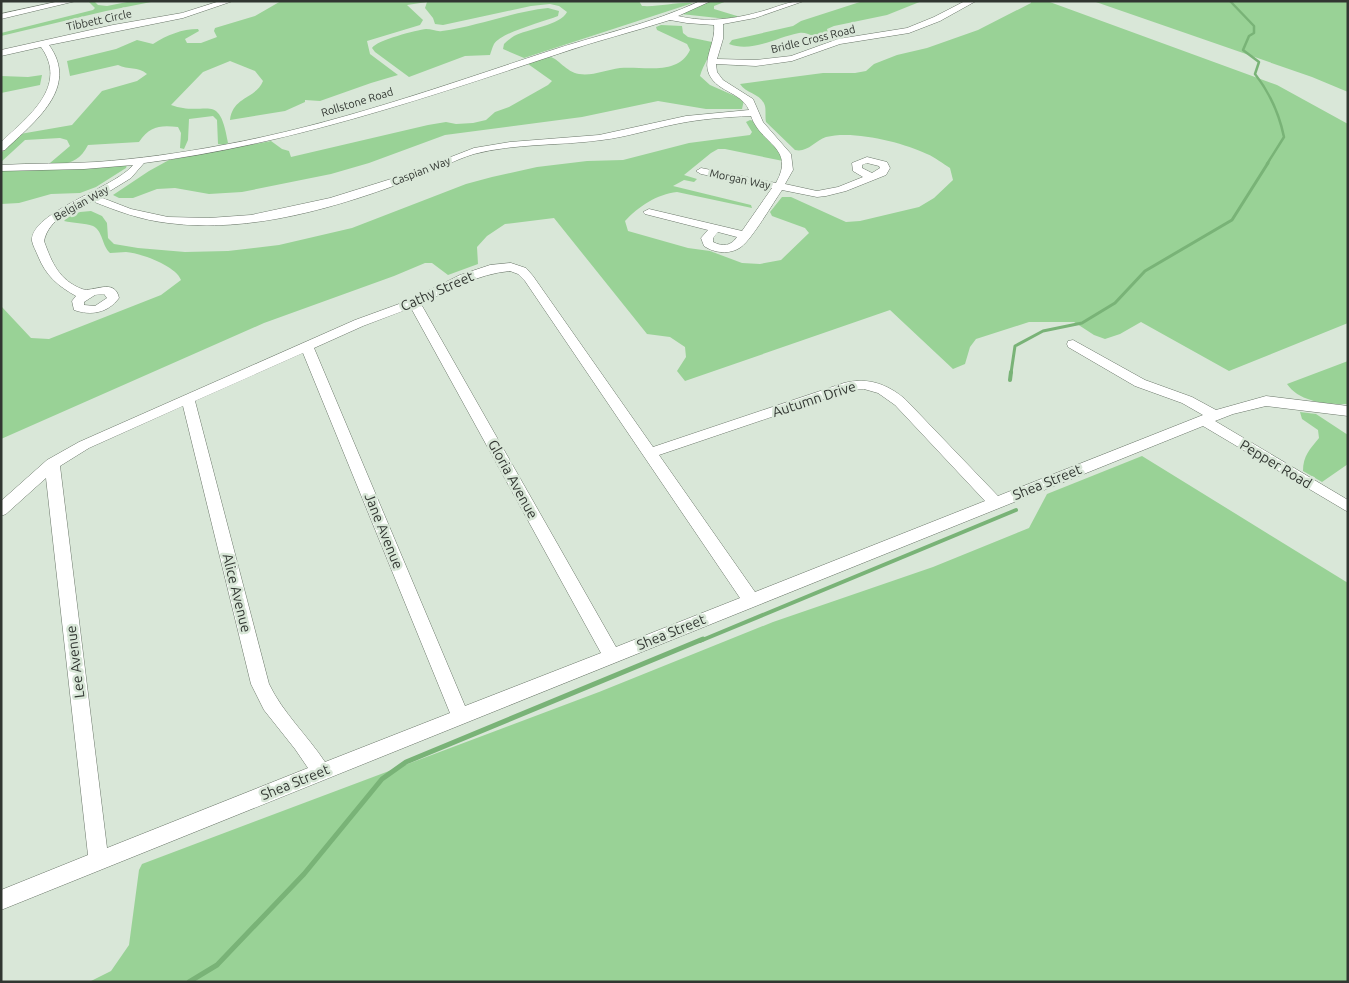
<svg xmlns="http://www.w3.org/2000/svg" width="1349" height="983" font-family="Ubuntu,sans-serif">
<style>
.green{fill:#99d296}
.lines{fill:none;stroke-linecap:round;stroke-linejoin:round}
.stream-far3{stroke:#79b377;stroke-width:2.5}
.stream-far2{stroke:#79b377;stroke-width:3}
.stream-far1{stroke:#79b377;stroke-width:4}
.stream{stroke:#79b377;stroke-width:5}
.minor-casing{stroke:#6b776a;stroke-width:1}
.minor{fill:#fff;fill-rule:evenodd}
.labels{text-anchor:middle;stroke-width:5;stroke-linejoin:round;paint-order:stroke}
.far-street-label{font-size:11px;fill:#313631;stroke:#d9e7d8}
.street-label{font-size:14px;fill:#313631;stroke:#d9e7d8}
</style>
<rect width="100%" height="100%" fill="#d9e7d8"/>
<path class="green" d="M88,1H94L98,5L107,6L132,1H156L106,11L1,36V33L93,10L95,8Z
M281,1H639L642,6C660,7 676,2 693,3L524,58L503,49L504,44C507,41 511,38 514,36C527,29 561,25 567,12L559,6L550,4L531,6L443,25L435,24L433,18L425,8L427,2L407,5L423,20L420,25L367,41L370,54L398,75L371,83L320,101L305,100V102L285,111L230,120C233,96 256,99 263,81L255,71L230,61L203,72L171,105C207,118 219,89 228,143L224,145L218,144L217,120L213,116L189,119L188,140L184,149L180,148L181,133L178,127C160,125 150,126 139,142L88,145C80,161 68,166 50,163L70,146L67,140L60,138L25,140L1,162V153L20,134L72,125L102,91L137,81L147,74C138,66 128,70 118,65L70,76L67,61L116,49L137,40L153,44C167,35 182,29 198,29L199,31L185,39L187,43H201L217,37L214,31L215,28L255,16Z
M711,1H727L714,6V9L737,16V18L727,19L681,14Z
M863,1H922L887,15L834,26L827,29L829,38C817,42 810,31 799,33C777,37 752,53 729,44L732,40L793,26L801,21Z
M1031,1H1047L1277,85L1348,124V323L1229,371L1141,322L1120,334L1105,339L1094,335L1074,322H1029L976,339L970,347L965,364L953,369L890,310L685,381L677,371L686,357L685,347L670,337L647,334L554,218L505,224L487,236L477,247L478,264L448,275L432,263H425L394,276L264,323L1,439V306L31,338L49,339L161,295L181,280C176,266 141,253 126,252C121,252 116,253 110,253C102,246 103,231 93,226C85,223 73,223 64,221L68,217L80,212L91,211L102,216L107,223L108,238L114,244L138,248L185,252L228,251L279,245L352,228L466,184L492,177L537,167L587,161L623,160L689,143L750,135L752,132L746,122L750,120L754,121C763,136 778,145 783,161L725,149H718L711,153L684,175L697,179L694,182L684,180L673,186L751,205L752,208L677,192C657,194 638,207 625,221L628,231L688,248L710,251L742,263L760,264L781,260L809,233L805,228L772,216L770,212L782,197H791L846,222L860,221L919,207L934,198L953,180L950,168C943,164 935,157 927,154C902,142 853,130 826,137C815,141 807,153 795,150L766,122C765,117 766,110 765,106C761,93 746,94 740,84L823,73H855L866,71L874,64L897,55L927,48L978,30L1031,3Z
M1093,1H1348V92L1312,77Z
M548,8L559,11L558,16C543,22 502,32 494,44C492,48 491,52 490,55L465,56L409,77L375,52L372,48C377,40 417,30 426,29C432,29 437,32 442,31C478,26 511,12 548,8Z
M661,25L682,26L683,33L688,37L712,42C712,55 703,64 700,76L710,85L744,100L742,109H706L658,101L582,117L445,135L369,163L331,174L242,192L209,194L175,188L157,189L133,198H119L113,195L149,171L169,160L271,141L282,149L289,151L291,157L428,125L446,122L456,124L473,123L486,120L495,112L509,107L548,85L552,81L528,64C534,62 543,57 550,57C558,58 566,72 579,74C593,76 606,70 620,68C643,66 678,76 690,50L687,44L657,30L656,27Z
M42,75L40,85L1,93V76L28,77Z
M127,165L126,168L96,187L80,193L51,194L19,203L1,204V171Z
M1348,361V404C1328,405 1299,402 1287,384Z
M1300,412L1316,414L1348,435V464L1322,482L1303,471C1303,456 1310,449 1319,438L1318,430L1302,419Z
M1142,456L1348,583V982H89L111,971L129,945L139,870L142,864L599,692L773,622L933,567L1029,528L1047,494Z"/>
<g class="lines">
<path class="stream-far3" d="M1230,1L1254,26V33L1249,36L1243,50L1259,62L1255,74C1270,93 1279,113 1284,137L1267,164"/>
<path class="stream-far2" d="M1011,373L1015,346L1043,331L1082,323L1115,303L1145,271L1232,220L1268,163"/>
<path class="stream-far1" d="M1010,380L1011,372
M700,641L1016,510"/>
<path class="stream" d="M189,982L217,965L304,874L382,779L406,762L703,639"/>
<defs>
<path id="minor" d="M60,1H76L1,19V14Z
M220,1H233L183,18L49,45C80,88 34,122 5,150L1,151V142C28,117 69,86 41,47L1,56V50L113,25L182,13Z
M700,1H711L678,16C707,23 735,19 763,11C777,7 789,1 804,1L755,18L723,24V39L717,59L756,60L791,56L838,39L907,28L934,17L965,1H976L940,21L909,33L840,44L792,61L756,66L716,64L717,72L723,80L753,99L763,122L791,154L793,170L785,184L817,191L838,187L863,177L853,171L852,163L867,157L887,162L890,168L886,175L846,191L826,196L817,197L782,190C773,203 752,239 741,247C730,255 714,253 704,246L701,238L708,230L645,214L643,212L649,209L742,231L772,188L701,174L696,171L701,168L776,183C796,147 761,145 751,116C726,117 700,119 676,124C651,129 627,137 602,140C560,146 516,143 474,154C454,160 435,171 415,178C339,207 250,234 168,223C141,220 117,211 92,201C73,210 49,218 44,241C52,263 59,280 82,289C92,293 115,277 119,298C108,313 91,316 74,310L72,301L76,296C58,286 46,276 38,256C36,251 33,246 32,241C30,212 115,188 133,165L84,169L1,171V165C33,163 64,164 96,162C138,159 181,153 223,145C333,125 440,87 546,52C597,35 651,24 700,1ZM670,20L687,23L714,25C716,41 704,57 708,71C714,92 741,91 749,110L686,116L599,135L510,142L474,148L407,174L330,198L251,215L209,218L168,217L131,209L100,197L131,178L144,163C287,145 422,99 558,54C595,41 633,32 670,20ZM867,163L879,166L880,168L872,173L862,168V165ZM718,232L737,237C731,246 723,247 713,242V238ZM104,294L107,298L95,306L84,305V302L95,295Z
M511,263L526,268L533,276L653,447L844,383C868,377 887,384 905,399L998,496L1203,415L1182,403L1135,386L1068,347L1067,344L1068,341L1073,340L1145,380L1192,397L1216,410L1266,396L1348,406V416L1266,406L1233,414L1215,421L1348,500V512L1203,426L1,910V890L88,855L46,478L6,514L1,516V501L47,460L79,442L355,320L410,300L460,275L490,265ZM510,271L518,274L525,281L740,598L616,647L421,304C450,290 477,274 510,271ZM411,308L601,653L465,706L314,348L363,326ZM303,353L450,713L325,762C307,735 283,713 269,684L195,401ZM864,389L878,393L895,405L985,501L755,592L659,455L851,390ZM183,406L251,684L264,710L295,749L308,768L107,848L60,466L89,448Z"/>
</defs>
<use href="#minor" class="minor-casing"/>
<use href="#minor" class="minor"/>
</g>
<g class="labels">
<g class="far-street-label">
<text transform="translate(99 20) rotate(-12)" y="4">Tibbett Circle</text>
<text transform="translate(813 39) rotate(-14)" y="4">Bridle Cross Road</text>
<text transform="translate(357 102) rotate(-17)" y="4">Rollstone Road</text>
<text transform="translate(421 171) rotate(-21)" y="4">Caspian Way</text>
<text transform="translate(740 179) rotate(12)" y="4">Morgan Way</text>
<text transform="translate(81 203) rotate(-29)" y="4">Belgian Way</text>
</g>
<g class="street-label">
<text transform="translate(437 291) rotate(-24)" y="5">Cathy Street</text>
<text transform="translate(814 399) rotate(-18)" y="5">Autumn Drive</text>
<text transform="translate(1276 464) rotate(31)" y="5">Pepper Road</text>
<text transform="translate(513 479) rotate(61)" y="5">Gloria Avenue</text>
<text transform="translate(1047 482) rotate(-22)" y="5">Shea Street</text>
<text transform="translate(384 531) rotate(68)" y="5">Jane Avenue</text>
<text transform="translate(237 593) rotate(76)" y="5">Alice Avenue</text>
<text transform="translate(671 632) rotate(-22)" y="5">Shea Street</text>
<text transform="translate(75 662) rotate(-97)" y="5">Lee Avenue</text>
<text transform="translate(295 782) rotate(-22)" y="5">Shea Street</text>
</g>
</g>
<rect width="1349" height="983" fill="none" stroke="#313631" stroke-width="5"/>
</svg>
